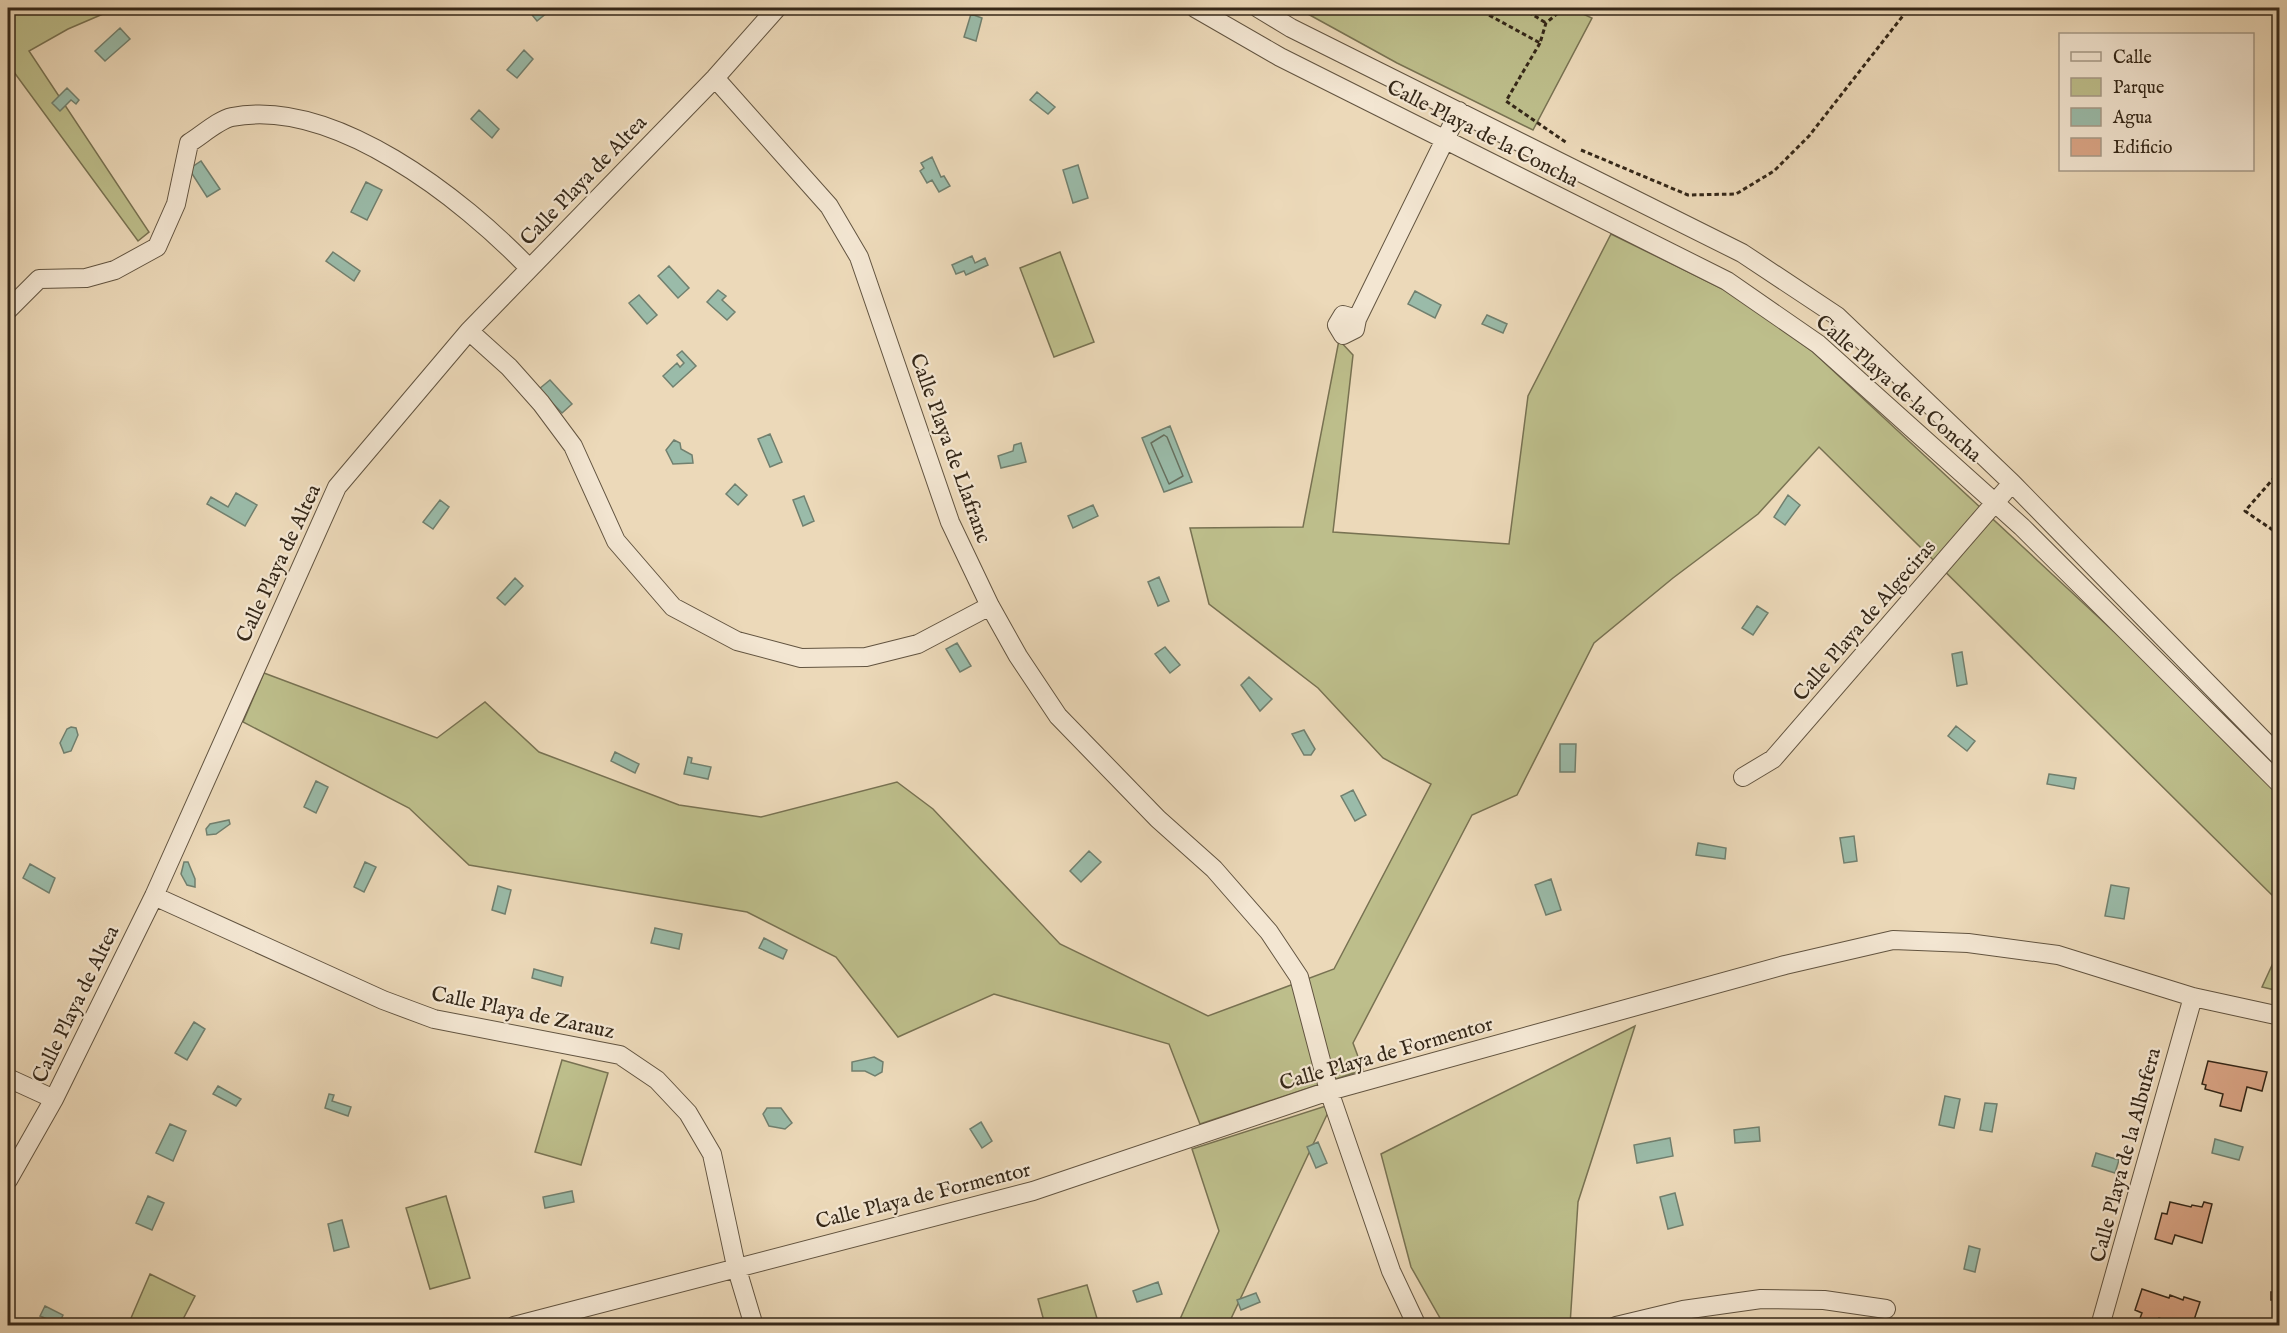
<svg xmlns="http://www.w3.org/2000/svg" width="2287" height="1333" font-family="'IM FELL English',serif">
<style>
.green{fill:#bdbe8b;stroke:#787252;stroke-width:1.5}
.water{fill:#9abba9;stroke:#71806f;stroke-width:1.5}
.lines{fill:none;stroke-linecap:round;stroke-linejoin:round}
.shore{stroke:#677160;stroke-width:1.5}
.building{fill:#daa586;stroke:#342718;stroke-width:1.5}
.minor-casing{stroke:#625440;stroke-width:20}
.path{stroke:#342718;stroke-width:3;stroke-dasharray:4.5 3;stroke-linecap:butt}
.minor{stroke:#f3e6d2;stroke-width:18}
.labels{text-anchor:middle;stroke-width:4.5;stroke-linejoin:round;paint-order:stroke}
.street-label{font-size:21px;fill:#342718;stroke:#f3e6d2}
</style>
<rect width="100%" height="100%" fill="#ecd9b9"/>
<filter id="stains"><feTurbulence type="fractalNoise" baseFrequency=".00333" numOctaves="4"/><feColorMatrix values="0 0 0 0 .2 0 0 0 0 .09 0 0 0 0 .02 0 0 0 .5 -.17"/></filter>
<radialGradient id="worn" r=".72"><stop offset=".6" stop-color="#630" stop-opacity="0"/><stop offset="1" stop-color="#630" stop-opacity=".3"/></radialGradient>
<path class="green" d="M8,8H117L68,29L29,51L149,232L138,241L8,64Z
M1297,8H1570L1592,18L1533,130L1397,63Z
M1611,234L1735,295L1813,352L2151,666L2279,792V902L1819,447L1758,514L1673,578L1594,643L1517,795L1472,815L1353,1043L1363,1070L1200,1124L1169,1044L994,994L898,1037L836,957L747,912L469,865L409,808L243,722L264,673L437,738L485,702L539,752L679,805L761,817L897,782L933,809L1060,944L1208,1016L1334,969L1431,784L1383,758L1318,688L1209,604L1190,528L1303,527L1339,340L1353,355L1333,532L1509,544L1528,396Z
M1060,252L1094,342L1054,357L1020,268Z
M2279,950V991L2262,987Z
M1635,1026L1578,1202L1570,1325H1444L1411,1267L1381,1154Z
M562,1060L608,1073L581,1165L535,1152Z
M1332,1104L1228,1325L1177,1326L1219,1231L1192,1149Z
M446,1196L470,1278L430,1289L406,1208Z
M150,1274L195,1296L180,1325H128Z
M1087,1285L1099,1325H1045L1038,1299Z"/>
<path class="water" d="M531,8H553L537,21L528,10Z
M971,14L982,18L976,41L964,37Z
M120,28L130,39L105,61L95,51Z
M524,50L533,59L517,78L507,70Z
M67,88L79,100L76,104L71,100L60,111L52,103Z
M1037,92L1055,107L1048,114L1030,100Z
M479,110L499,129L492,138L471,119Z
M932,157L941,177L944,176L950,186L939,192L932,180L927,183L920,171L924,168L921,163Z
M201,161L220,189L207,197L189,169Z
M1078,165L1088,198L1073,203L1063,170Z
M366,182L382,190L367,220L351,212Z
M333,252L360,271L354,281L326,261Z
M972,256L975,263L985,258L988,265L966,275L964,271L956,274L952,265Z
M669,266L689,288L678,298L658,276Z
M718,290L726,296L722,300L735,312L727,320L707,302Z
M1415,291L1441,305L1435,318L1408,304Z
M639,295L657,315L647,324L629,303Z
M1487,315L1507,324L1503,333L1482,324Z
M682,351L696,366L673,387L663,376L677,363L680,367L684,363L677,355Z
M550,380L572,404L562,413L539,389Z
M1170,426L1192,482L1164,492L1142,438Z
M770,434L782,462L770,467L758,439Z
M674,440L680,443L681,449L692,455L693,463L673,464L666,450Z
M1021,443L1026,462L1001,468L998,456L1013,451L1014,445Z
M735,484L747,495L738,505L726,494Z
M236,493L257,505L245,526L207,504L211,497L228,507Z
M1788,495L1800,505L1785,525L1774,517Z
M804,496L814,521L803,526L793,500Z
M440,500L449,507L433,529L423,522Z
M1093,505L1098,516L1073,528L1068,516Z
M1159,577L1169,601L1158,606L1148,582Z
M515,578L523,586L505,605L497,598Z
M1757,606L1768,613L1753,635L1742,628Z
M957,643L971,666L960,672L946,649Z
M1165,647L1180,665L1170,673L1155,654Z
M1962,652L1967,684L1957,686L1952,654Z
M1249,677L1272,699L1260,711L1241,685Z
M1956,726L1975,741L1967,751L1948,736Z
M71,727L76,728L78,735L71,751L64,753L60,743L67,729Z
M1304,730L1315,749L1311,755H1304L1292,734Z
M1560,744H1576L1575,772H1560Z
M615,752L639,764L635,773L611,761Z
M688,757L692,758L691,763L711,767L708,779L684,774Z
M2049,774L2076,778L2074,789L2047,784Z
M316,781L328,787L316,813L304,807Z
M1353,790L1366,815L1355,821L1341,796Z
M229,820L230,824L216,834L207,835L206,829L210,824Z
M1854,836L1857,861L1844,863L1840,838Z
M1698,843L1726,848L1725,859L1696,855Z
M1089,851L1101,862L1081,882L1070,871Z
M184,862H188L195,879V887L187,885L181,874Z
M365,862L376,867L364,892L354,887Z
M30,864L55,878L49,893L23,878Z
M1551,879L1561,910L1546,915L1535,885Z
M2111,885L2129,888L2124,919L2105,916Z
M498,886L511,890L505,914L492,910Z
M655,928L682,934L679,949L651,943Z
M764,938L787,950L783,959L759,948Z
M534,969L563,977L561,986L532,978Z
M194,1022L205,1029L187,1060L175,1053Z
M874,1057L883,1062L882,1072L875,1076L865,1071H852V1062Z
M218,1086L241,1099L236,1106L213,1094Z
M329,1094L334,1095L332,1101L351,1107L348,1116L325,1108Z
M1945,1096L1960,1099L1954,1128L1939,1125Z
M1985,1103L1997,1104L1992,1132L1980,1130Z
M767,1108H781L792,1123L785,1129L769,1126L763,1114Z
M981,1122L992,1141L982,1148L970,1129Z
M170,1124L186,1131L173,1161L156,1153Z
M1759,1127L1760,1141L1735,1143L1734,1130Z
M1670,1138L1673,1156L1637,1163L1634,1145Z
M2215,1139L2243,1147L2239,1160L2212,1153Z
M1318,1142L1327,1163L1316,1168L1307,1147Z
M2096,1153L2119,1160L2115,1173L2092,1166Z
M572,1191L574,1202L545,1208L543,1197Z
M1675,1193L1683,1225L1668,1229L1660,1197Z
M148,1196L164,1203L152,1230L136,1223Z
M342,1220L349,1247L334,1251L328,1224Z
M1969,1246L1980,1249L1975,1272L1964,1269Z
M1158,1282L1162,1294L1137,1302L1133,1291Z
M1256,1293L1260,1302L1241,1310L1237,1300Z
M45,1306L63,1315L59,1324L40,1316Z"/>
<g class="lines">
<path class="shore" d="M1164,435L1167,437L1183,476L1169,484L1151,443Z"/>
</g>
<path class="building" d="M2208,1061L2267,1072L2262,1091L2247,1087L2241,1111L2220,1106L2223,1094L2205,1089L2206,1085L2202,1084Z
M2170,1202L2191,1207L2192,1205L2202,1207L2204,1202L2212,1204L2202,1243L2175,1235L2172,1244L2155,1239L2162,1213L2167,1214Z
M2278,1285L2280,1326H2273L2275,1300H2271V1292H2279Z
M2142,1289L2169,1298L2170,1295L2183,1300L2184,1297L2200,1302L2192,1326H2180L2159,1318L2157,1326H2137L2142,1313L2135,1310Z"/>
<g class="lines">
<defs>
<path id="minor" d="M1195,8L1280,57L1727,281L1818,344L2022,527L2280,784
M1258,8L1291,28L1742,253L1837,316L2012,483L2280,757
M715,78L829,206L859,257L950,522L990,606L1018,656L1058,716L1158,819L1214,869L1269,932L1299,977L1329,1091L1391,1271L1417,1326
M8,310L39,279L86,278L115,270L157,247L176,204L189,143C201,136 218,120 232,117C334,97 463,199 529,268
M1343,315L1357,319L1355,329L1343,335L1337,325Z
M1357,319L1459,111
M469,331L509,367L541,403L573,446L616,541L673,607L737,641L801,658L866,657L918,644L990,606
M1743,777L1773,759L2012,483
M154,896L383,1000L434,1019L620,1055L657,1080L688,1113L712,1154L736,1266L754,1326
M8,1078L54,1099
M8,1180L54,1099L154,896L337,487L469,331L715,78L777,8
M514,1326L1033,1191L1329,1091L1785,965L1893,940L1968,943L2058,955L2193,997L2280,1016
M1616,1326L1683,1310L1761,1299L1824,1300L1886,1309
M2100,1326L2193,997"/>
</defs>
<use href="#minor" class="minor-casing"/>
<path class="path" d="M1476,8L1540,43L1546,23L1564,8
M1522,8L1546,23
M1487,14L1491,8
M1540,43L1506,101L1567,143
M1581,150L1688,195L1736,194L1774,171L1809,136L1909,8
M2280,471L2245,511L2280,535"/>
<use href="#minor" class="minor"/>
</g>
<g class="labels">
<g class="street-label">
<text transform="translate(1483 133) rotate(27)" y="7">Calle Playa de la Concha</text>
<text transform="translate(583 180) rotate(-46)" y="7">Calle Playa de Altea</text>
<text transform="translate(1899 388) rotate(41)" y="7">Calle Playa de la Concha</text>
<text transform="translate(951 448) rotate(70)" y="7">Calle Playa de Llafranc</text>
<text transform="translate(278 563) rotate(-65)" y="7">Calle Playa de Altea</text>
<text transform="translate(1864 620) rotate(-49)" y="7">Calle Playa de Algeciras</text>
<text transform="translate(75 1004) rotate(-64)" y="7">Calle Playa de Altea</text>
<text transform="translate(523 1012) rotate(12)" y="7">Calle Playa de Zarauz</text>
<text transform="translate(1386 1053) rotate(-16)" y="7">Calle Playa de Formentor</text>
<text transform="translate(2125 1155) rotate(-75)" y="7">Calle Playa de la Albufera</text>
<text transform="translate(923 1195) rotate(-14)" y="7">Calle Playa de Formentor</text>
</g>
</g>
<rect width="2287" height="1333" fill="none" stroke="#ecd9b9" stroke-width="30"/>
<rect x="9" y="9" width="2269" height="1315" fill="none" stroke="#342718" stroke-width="3"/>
<rect x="15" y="15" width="2257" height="1303" fill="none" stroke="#342718" stroke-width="1.5"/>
<rect x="2059" y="33" width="195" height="138" fill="#f3e6d2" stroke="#a79a88" stroke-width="1.5"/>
<rect x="2071" y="52" width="30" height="9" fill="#f3e6d2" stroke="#a79a88" stroke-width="1.5"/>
<text x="2113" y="63" font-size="18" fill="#342718">Calle</text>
<rect x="2071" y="78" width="30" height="18" fill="#bdbe8b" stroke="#a79a88" stroke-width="1.5"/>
<text x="2113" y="93" font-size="18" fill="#342718">Parque</text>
<rect x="2071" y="108" width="30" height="18" fill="#9abba9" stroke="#a79a88" stroke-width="1.5"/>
<text x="2113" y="123" font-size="18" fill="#342718">Agua</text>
<rect x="2071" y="138" width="30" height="18" fill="#daa586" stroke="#a79a88" stroke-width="1.5"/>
<text x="2113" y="153" font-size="18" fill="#342718">Edificio</text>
<rect width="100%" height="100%" filter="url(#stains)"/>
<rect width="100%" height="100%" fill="url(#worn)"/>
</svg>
